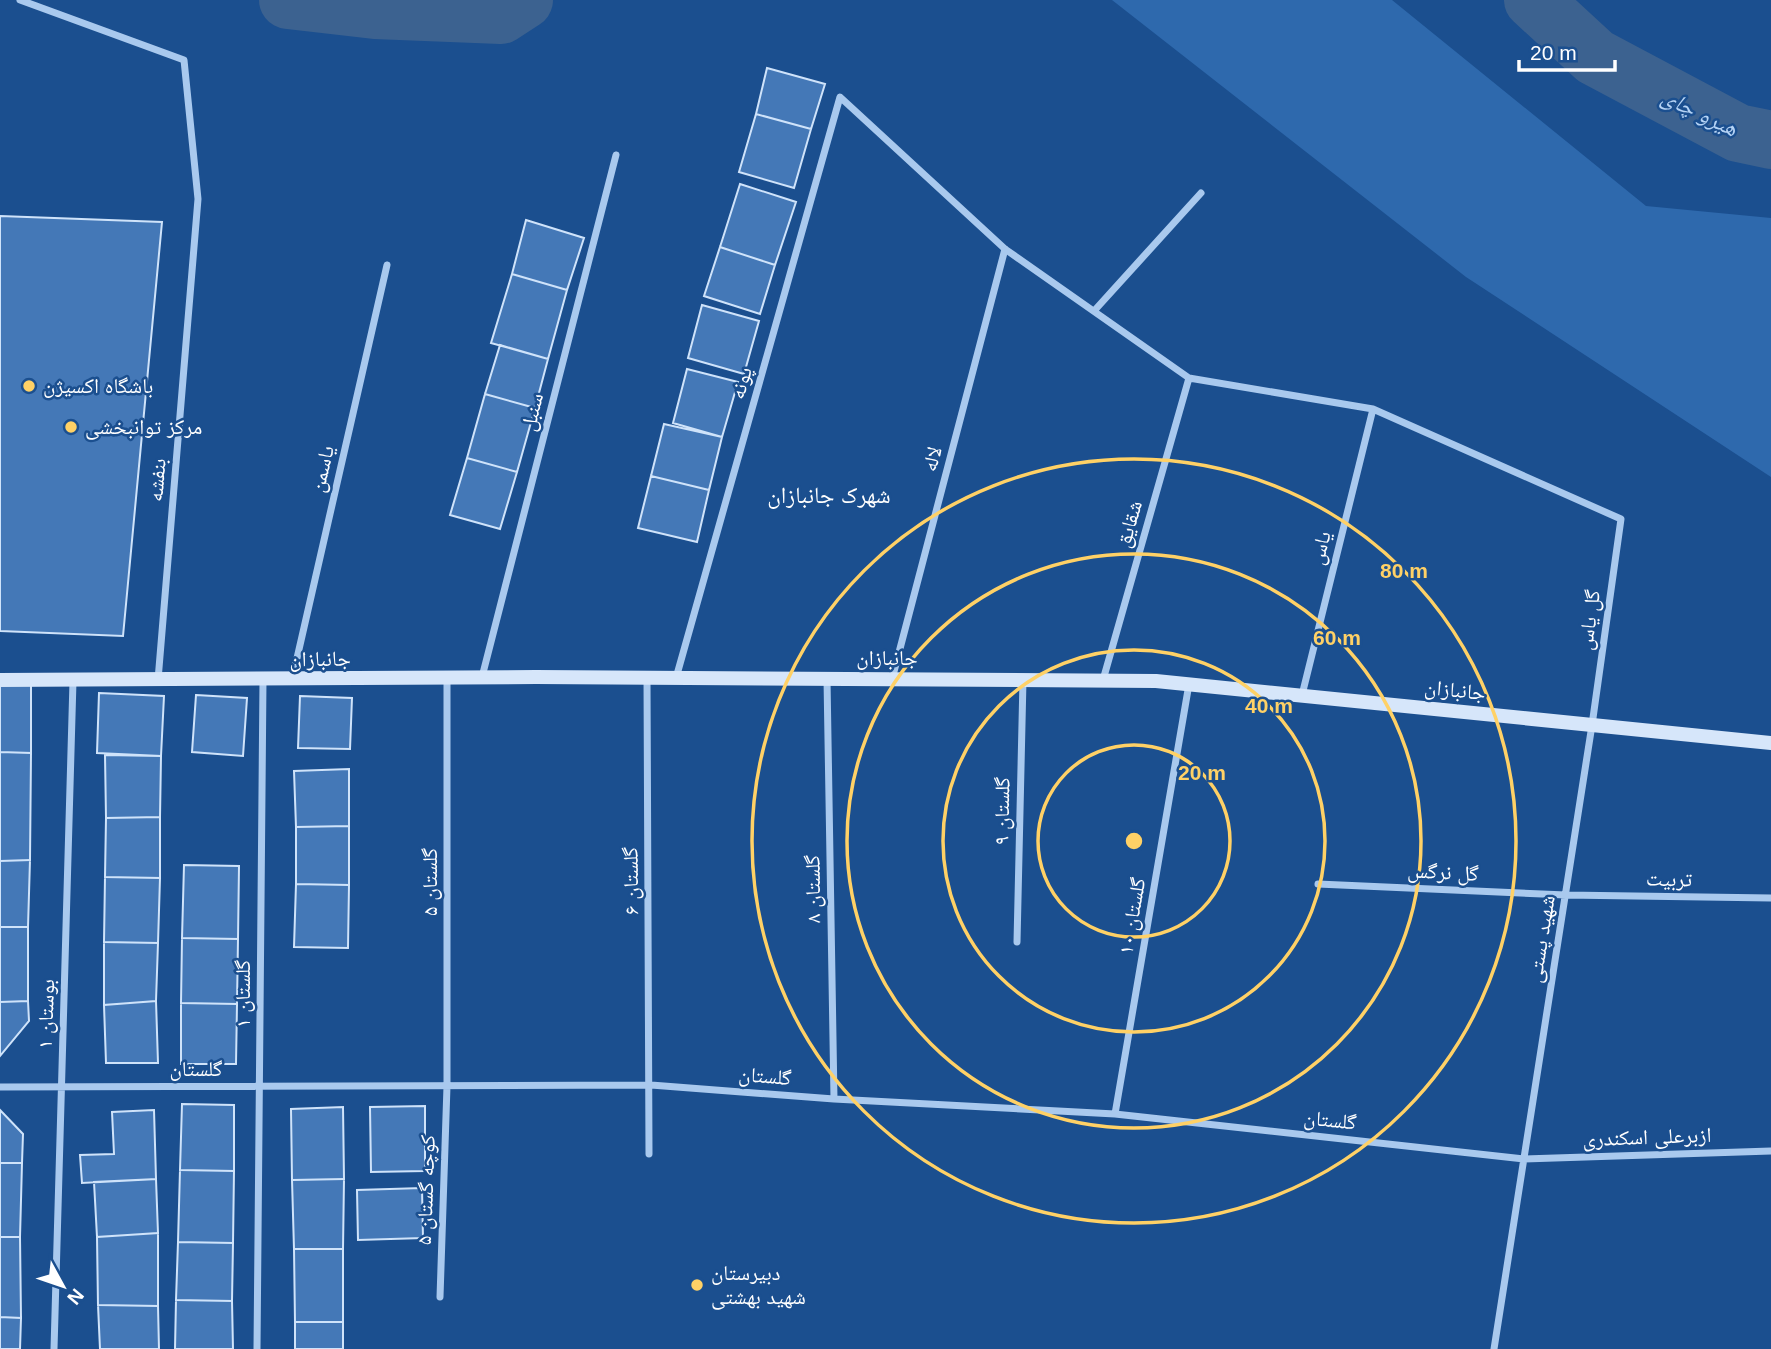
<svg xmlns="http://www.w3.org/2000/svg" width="1771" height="1349" font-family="Helvetica,'Noto Naskh Arabic',sans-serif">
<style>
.green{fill:#2e69ad}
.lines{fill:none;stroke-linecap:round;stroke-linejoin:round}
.river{stroke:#3c6290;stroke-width:58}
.building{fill:#4478b7;stroke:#cfe3fa;stroke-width:2}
.street{stroke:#a9c9ee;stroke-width:7}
.secondary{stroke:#d6e6fa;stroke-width:14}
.ring{fill:none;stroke:#ffd166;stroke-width:3.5}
.poi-dot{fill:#ffd166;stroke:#1b4f8f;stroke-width:2.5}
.labels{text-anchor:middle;stroke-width:5;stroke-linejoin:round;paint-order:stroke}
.street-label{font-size:21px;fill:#fff;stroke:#1b4f8f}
.poi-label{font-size:21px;fill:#fff;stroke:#1b4f8f;text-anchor:start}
.water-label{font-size:23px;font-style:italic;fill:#b5d3f5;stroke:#1b4f8f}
.neighbourhood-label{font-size:23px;fill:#fff;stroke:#1b4f8f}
.centre{fill:#ffd166;stroke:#1b4f8f;stroke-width:3.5}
.ring-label{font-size:21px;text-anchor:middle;font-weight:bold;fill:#ffd166;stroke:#1b4f8f;stroke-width:5;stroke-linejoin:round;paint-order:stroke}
</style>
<rect width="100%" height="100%" fill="#1b4f8f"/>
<path class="green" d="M1112,0H1392L1646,206L1771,218V477L1466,277Z"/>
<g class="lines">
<path class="river" d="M288,0L375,10L501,15L524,0
M1533,0L1595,57L1738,133L1771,140"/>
</g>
<path class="building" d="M767,68L825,84L811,129L756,114Z
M756,114L811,129L794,188L739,172Z
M740,184L796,202L775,265L720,247Z
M0,216L162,222L123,636L0,631Z
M526,220L584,238L567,290L512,274Z
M720,247L775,265L760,314L704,296Z
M512,274L567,290L548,359L491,343Z
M702,305L759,321L744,374L688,358Z
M500,345L548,359L535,408L485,394Z
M687,369L738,382L722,437L673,423Z
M485,394L535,408L517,472L467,458Z
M664,424L722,437L709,490L651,476Z
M467,458L517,472L500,529L450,515Z
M651,476L709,490L697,542L638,528Z
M0,685H31V753L0,752Z
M99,693L164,696L161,756L97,753Z
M196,695L247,698L243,756L192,752Z
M300,696L352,698L350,749L298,748Z
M0,752L31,753L30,860L0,861Z
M105,755L161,756L160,817L106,818Z
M349,769V826L296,827L294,771Z
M160,817V878L105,877L106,818Z
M349,826V885L296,884V827Z
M30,860L28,927H0V861Z
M184,865L239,866L238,939L182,938Z
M105,877L160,878L158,943L104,942Z
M296,884L349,885L348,948L294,947Z
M0,927H28V1001L0,1002Z
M182,938L238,939L237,1004L181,1003Z
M104,942L158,943L156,1001L104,1005Z
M28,1001L29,1021L0,1056V1002Z
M156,1001L158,1063H106L104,1005Z
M181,1003L237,1004L236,1064H181Z
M182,1104L234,1105V1171L180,1170Z
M425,1106V1171L371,1172L370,1107Z
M343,1107L344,1179L292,1180L291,1109Z
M0,1110L23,1134L22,1163H0Z
M154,1110L156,1179L82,1183L80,1155L114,1154L112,1112Z
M0,1163H22L20,1237H0Z
M180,1170L234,1171L233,1243L178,1242Z
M156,1179L158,1233L97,1237L94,1182Z
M344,1179L343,1249H294L292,1180Z
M422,1188L423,1238L358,1240L357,1190Z
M158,1233V1306L98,1305L97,1237Z
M0,1237H20L21,1318L0,1317Z
M178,1242L233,1243L232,1301L176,1300Z
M294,1249H343V1322H295Z
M176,1300L232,1301L233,1349H175Z
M98,1305L158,1306L159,1349H100Z
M0,1317L21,1318L20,1349H0Z
M295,1322H343V1349H295Z"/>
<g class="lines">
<path class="street" d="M20,0L184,60L198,199L158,680
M1094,311L1201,193
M482,677L616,155
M647,678L649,1154
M676,678L840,97L1005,249L1189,378L1373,409L1621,519L1592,725L1494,1349
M827,679L834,1099
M892,679L1005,249
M292,680L387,265
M1103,680L1189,378
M1302,695L1373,409
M1318,884L1566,895L1771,898
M1017,942L1023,680
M0,1087L651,1085L834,1099L1115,1114L1524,1159L1771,1151
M1115,1114L1189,684
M440,1297L447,1086V678
M54,1349L73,681
M257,1349L263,680"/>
<path class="secondary" d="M0,680L536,677L1156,681L1771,743"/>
</g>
<g class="ring">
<circle cx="1134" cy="841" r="96"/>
<circle cx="1134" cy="841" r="191"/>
<circle cx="1134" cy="841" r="287"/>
<circle cx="1134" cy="841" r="382"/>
</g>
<g class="poi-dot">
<circle cx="29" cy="386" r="7"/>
<circle cx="71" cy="427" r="7"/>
<circle cx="697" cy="1285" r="7"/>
</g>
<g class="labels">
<g class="street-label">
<text transform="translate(741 383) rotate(-74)" y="7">پونه</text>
<text transform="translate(532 412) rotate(-76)" y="7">سنبل</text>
<text transform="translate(932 459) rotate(-75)" y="7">لاله</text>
<text transform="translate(322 469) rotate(-77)" y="7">یاسمن</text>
<text transform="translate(157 480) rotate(-85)" y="7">بنفشه</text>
<text transform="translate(1129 524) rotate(-74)" y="7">شقایق</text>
<text transform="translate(1320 548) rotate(-76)" y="7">یاس</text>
<text transform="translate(1589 620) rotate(-82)" y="7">گل یاس</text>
<text x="887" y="665">جانبازان</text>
<text transform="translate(320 659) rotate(-1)" y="7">جانبازان</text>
<text transform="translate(1455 690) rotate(6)" y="7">جانبازان</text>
<text transform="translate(1002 811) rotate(-89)" y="7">گلستان ۹</text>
<text transform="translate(1443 872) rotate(3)" y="7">گل نرگس</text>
<text transform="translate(1669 879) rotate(1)" y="7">تربیت</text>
<text transform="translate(631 881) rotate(-91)" y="7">گلستان ۶</text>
<text transform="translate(430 882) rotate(-90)" y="7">گلستان ۵</text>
<text transform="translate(813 889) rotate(-91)" y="7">گلستان ۸</text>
<text transform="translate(1132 916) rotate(-80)" y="7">گلستان ۱۰</text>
<text transform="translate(1541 939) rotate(-81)" y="7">شهید پستی</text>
<text transform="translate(243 994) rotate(-90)" y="7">گلستان ۱</text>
<text transform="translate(46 1014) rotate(-88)" y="7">بوستان ۱</text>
<text x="196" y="1076">گلستان</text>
<text transform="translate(765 1076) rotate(5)" y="7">گلستان</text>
<text transform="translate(1330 1120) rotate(6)" y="7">گلستان</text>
<text transform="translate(1647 1137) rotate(-2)" y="7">ازبرعلی اسکندری</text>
<text transform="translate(426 1190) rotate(-88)" y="7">کوچه گستان ۵</text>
</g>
<g class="poi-label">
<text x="43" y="393">باشگاه اکسیژن</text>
<text x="85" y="434">مرکز توانبخشی</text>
<text x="711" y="1280">دبیرستان<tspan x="711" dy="24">شهید بهشتی</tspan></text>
</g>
<g class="water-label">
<text transform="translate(1700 112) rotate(26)" y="8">هیرو چای</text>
</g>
<g class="neighbourhood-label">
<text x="829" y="503">شهرک جانبازان</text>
</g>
</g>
<circle cx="1134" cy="841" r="10" class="centre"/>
<g class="ring-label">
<text x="1404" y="578">80 m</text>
<text x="1337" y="645">60 m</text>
<text x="1269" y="713">40 m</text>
<text x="1202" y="780">20 m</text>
</g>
<g transform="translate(63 1286) rotate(130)" stroke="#1b4f8f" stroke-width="5" paint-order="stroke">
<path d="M0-5L12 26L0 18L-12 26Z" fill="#ffffff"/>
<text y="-10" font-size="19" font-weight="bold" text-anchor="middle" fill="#ffffff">N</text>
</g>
<path d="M1519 60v10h96v-10" fill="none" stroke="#ffffff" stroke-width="3.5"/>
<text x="1530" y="60" font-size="21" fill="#ffffff" stroke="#1b4f8f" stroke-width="5" paint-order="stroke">20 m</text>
</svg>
